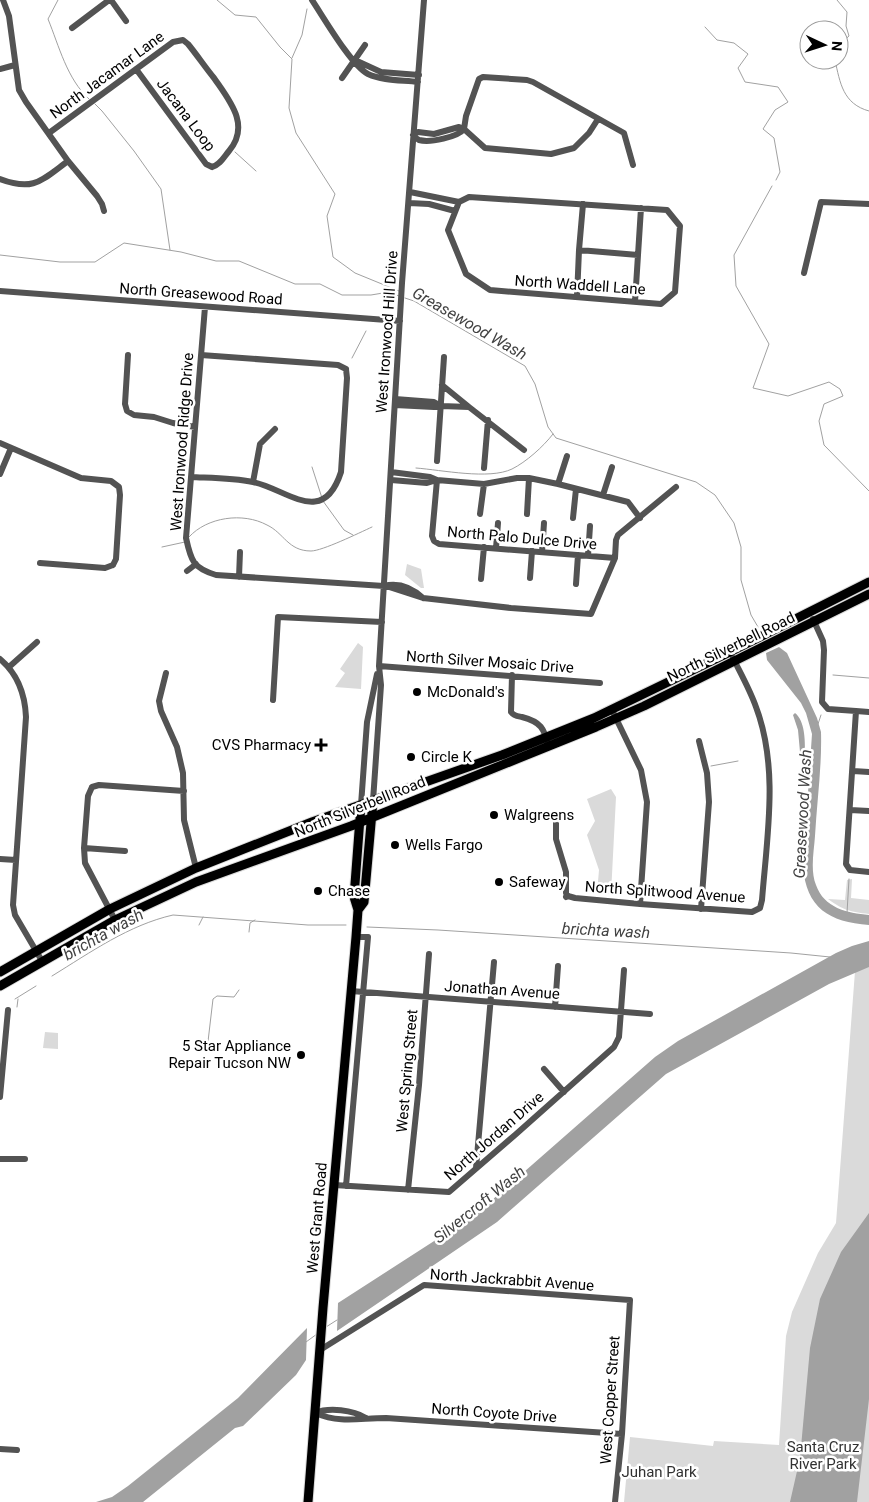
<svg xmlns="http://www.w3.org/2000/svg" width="869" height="1502" font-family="Roboto,sans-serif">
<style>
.green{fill:#dadada}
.water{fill:#a1a1a1}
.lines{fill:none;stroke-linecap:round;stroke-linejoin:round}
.stream{stroke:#a1a1a1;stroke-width:1}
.major-casing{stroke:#dbdbdb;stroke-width:11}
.minor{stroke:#535353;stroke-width:6}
.major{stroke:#000;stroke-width:9}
.poi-dot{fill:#000;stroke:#fff;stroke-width:2}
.labels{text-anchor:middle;stroke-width:5;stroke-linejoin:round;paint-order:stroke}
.street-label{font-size:15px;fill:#000;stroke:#fff}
.poi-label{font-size:15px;fill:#000;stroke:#fff;text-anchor:start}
.park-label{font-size:15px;fill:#313131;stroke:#fff}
.water-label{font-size:16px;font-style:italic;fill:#424242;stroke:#fff}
</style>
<rect width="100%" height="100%" fill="#fff"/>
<path class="green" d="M407,564L421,569L424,588H421L405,575Z
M358,643L363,647L361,689L335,687L345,673L340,669Z
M611,789L616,797L611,894L597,893L599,870L587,835L595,821L587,799Z
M852,879L851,898L869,900V914C850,912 843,910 828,899L845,900L847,880Z
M856,958L869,959V1502H624L630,1437L713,1446L714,1441L779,1445L786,1336L792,1312L818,1253L836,1223Z
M45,1032L58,1033V1049L43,1048Z"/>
<path class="water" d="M779,647L787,653L817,718L821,732C822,766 817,801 815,836C814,851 810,870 816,885C824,908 847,913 869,915V925C829,922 806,908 803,866L812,734L806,713L801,703L767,660L766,653Z
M795,713C805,721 805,740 805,752L804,753L800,752L798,730L793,715Z
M869,941V967L829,984L666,1074L497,1222L337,1331L338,1303L476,1214L655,1057L678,1041L836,953L852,946Z
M869,1213V1399L857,1502H790L800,1458L810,1348L820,1299L841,1252Z
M307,1328L306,1360L296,1375L243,1426L235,1428L143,1502H96L112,1497L128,1486L238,1398Z"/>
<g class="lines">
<path class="stream" d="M58,0L48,19C59,46 67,79 89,99
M217,0L235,15L256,17L280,47L292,59L289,108L296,133L335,194L327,216L333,257L355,273L399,291
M837,0L847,12L846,26L849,36L841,43L839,47
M705,27L717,40L734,43L748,54L738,68L745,82L778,87L788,102L775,110L763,129L774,138L780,172L776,180
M292,58L302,35L307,9
M835,60C840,83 843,104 869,111
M95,104L102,111L134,151L161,189L170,250
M235,152L256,171
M772,186L734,255L736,286L769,344L753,388L788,396L829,382L840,389L843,396L824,404L819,421L824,445L869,491
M0,255L60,262H95L124,243L181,252L216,261H239L295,284H320L342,295H371L389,292L399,296
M405,298L414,301L525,366L535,384L548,427L556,438L696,482L715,495L734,523L741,547V580L751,615L758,627
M352,358L366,331
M312,467L322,498
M416,468C442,470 489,480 512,469C526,462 543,447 553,434
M323,501L344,530L353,535
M189,537C207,517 243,512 267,525C284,533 288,551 311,551C322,551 359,533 372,527
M162,547L185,542
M833,675L869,678
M818,724L821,715
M711,766L738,761
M847,913L849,879
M199,925L203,917
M367,927L438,930L791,953L830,957
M249,932L250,923L255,920
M52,976C91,952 129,925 173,915L308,925H346
M15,999L36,986
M17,1007L18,999
M207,1050L213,999L217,996L234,997L239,990
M326,1327L337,1320
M306,1342L317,1334"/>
<defs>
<path id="major" d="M358,910L364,902L373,801
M0,972L110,909L196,868L312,822L502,755L594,718L730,652L869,582
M0,986L115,920L196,882L351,826L596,727L644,706L869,594
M308,1502L323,1308L356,937L358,910L354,897L361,805"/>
</defs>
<use href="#major" class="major-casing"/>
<path class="minor" d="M3,0L9,16L19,90L26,102L68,161L97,196L102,204L104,211
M111,0L126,21
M312,0C324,18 351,65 368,74C383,81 402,80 418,82
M72,28L109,0
M357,61L381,72L419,75
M0,69L15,65
M136,69L206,164L212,167
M342,78L365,45
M598,119L589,133L574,148L551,154L485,148L464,129L466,116L479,79L483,77L527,80L533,82L624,133L633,165
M459,127L464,129C458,137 430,143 419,140C417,139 415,137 413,135L418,132L434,134Z
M49,133L173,42L183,40L188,44C197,55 205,67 214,78C229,100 251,125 229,151C224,157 220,165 212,167
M0,179C34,192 42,180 68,161
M410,192L459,202
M469,197L667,210L680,226L675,292L661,304L490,290L466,274L448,230L459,202Z
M409,203L429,204L455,211
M583,204L579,250L638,255
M804,273L821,202L869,204
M0,291L400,321
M577,297L579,250
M635,302L641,208
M205,307L186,538C191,561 193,568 216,575L384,586C400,582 412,588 423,598
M128,355L125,404L127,411L134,415L154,417L173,423L195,427
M201,355L338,365L346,369
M442,385L469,407
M395,405L434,407L441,406L434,402L395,399
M441,406L469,407L524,450
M0,443L81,478L111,481L119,487L120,495L116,559L113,565
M437,461L444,357
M484,468L488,420
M0,474L11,448
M191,477C211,478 233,478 253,482C287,489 323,528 341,472L347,378L346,369
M391,480L427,483L437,480L430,477L391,472
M253,482L260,444L275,429
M558,484L567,456
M603,495L612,467
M480,514L484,484
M527,514L529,478
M573,518L576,489
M496,548L498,523
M542,552L544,523
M588,556L590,526
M615,558L439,544L434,541L432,536L437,480L484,484L517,478H529L558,484L628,502L640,518
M40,563L105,568L113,565
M187,571L196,564
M239,577L240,552
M530,578L532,551
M481,579L484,547
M576,584L578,555
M386,586L423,598L511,608L591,614L615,558L616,540L618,535L676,487
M813,619L823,641L824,650L822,702L828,709L856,711
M0,659C18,674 25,694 26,717L13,905L15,915L42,961
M379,666L600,683
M9,667L37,642
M166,673L159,701L161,711L177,747L183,773L184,820L196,868
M512,675L511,712C514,716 517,716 522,717C541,722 544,728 549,747
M273,700L278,617L382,622
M612,710L641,770L647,802L640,904
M869,712L856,711L846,864L850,870L869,872
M699,741L707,773L709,802L701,909
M853,771L869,772
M92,787L88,796L84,848L85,863L115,920
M92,787L99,785L184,791
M373,801L381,685L379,666L402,283L424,0
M361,805L367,722L377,674
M850,810L869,811
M556,823V839L566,872V893L568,896L566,897
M84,848L125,851
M0,859L16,860
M568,896L575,898L640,904L752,912L760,908L762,900C767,836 779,768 756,707C750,690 741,674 733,658
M351,991L650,1014
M555,1007L558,966
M544,1069L564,1092
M0,1097L8,1010
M0,1159H25
M476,1168L494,962
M334,1185L449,1192L515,1135L614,1047L619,1037L624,970
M346,1186L368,937H356
M408,1190L419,1085L429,954
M320,1350L424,1285L630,1300L622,1434L615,1502
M366,1418C353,1410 329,1407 315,1413C342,1424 359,1418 386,1418L622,1434
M0,1449L17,1450"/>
<use href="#major" class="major"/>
</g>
<g class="poi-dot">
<circle cx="417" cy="692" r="5"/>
<path d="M318.5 737.5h5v5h5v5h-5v5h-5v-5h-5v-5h5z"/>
<circle cx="411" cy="757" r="5"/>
<circle cx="494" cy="815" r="5"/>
<circle cx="395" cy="845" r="5"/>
<circle cx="499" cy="882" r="5"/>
<circle cx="318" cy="891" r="5"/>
<circle cx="301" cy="1055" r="5"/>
</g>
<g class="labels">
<g class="street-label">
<text transform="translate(107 75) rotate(-36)" y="5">North Jacamar Lane</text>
<text transform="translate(186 115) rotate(53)" y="5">Jacana Loop</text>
<text transform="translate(580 285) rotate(4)" y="5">North Waddell Lane</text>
<text transform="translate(201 294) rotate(4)" y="5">North Greasewood Road</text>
<text transform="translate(387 332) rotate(-86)" y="5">West Ironwood Hill Drive</text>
<text transform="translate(182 442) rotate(-86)" y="5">West Ironwood Ridge Drive</text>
<text transform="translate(522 538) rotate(5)" y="5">North Palo Dulce Drive</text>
<text transform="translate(731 647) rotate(-26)" y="5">North Silverbell Road</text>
<text transform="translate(490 662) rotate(4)" y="5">North Silver Mosaic Drive</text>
<text transform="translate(360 807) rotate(-22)" y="5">North Silverbell Road</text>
<text transform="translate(665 892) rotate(4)" y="5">North Splitwood Avenue</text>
<text transform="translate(502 990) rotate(4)" y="5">Jonathan Avenue</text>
<text transform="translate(407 1071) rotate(-85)" y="5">West Spring Street</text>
<text transform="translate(494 1136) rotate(-41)" y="5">North Jordan Drive</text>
<text transform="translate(317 1218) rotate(-85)" y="5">West Grant Road</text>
<text transform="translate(512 1280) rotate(4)" y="5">North Jackrabbit Avenue</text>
<text transform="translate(610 1400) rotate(-86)" y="5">West Copper Street</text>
<text transform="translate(494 1413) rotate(4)" y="5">North Coyote Drive</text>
</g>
<g class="poi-label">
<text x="427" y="697">McDonald's</text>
<text x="311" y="750" text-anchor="end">CVS Pharmacy</text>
<text x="421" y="762">Circle K</text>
<text x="504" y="820">Walgreens</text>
<text x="405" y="850">Wells Fargo</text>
<text x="509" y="887">Safeway</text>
<text x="328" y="896">Chase</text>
<text x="291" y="1051" text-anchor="end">5 Star Appliance<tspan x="291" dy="17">Repair Tucson NW</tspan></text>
</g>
<g class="park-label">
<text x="823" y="1452">Santa Cruz<tspan x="823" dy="17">River Park</tspan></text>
<text x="659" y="1477">Juhan Park</text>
</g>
<g class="water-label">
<text transform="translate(470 323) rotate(30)" y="6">Greasewood Wash</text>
<text transform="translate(802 814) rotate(-87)" y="6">Greasewood Wash</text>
<text transform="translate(606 930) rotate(3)" y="6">brichta wash</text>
<text transform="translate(103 934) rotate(-29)" y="6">brichta wash</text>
<text transform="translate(479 1204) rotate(-39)" y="6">Silvercroft Wash</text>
</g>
</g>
<g transform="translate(824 45) rotate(94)"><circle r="24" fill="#ffffff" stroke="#999999"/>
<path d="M0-4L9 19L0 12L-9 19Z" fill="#000000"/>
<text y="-8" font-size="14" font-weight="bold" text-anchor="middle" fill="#000000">N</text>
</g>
</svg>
